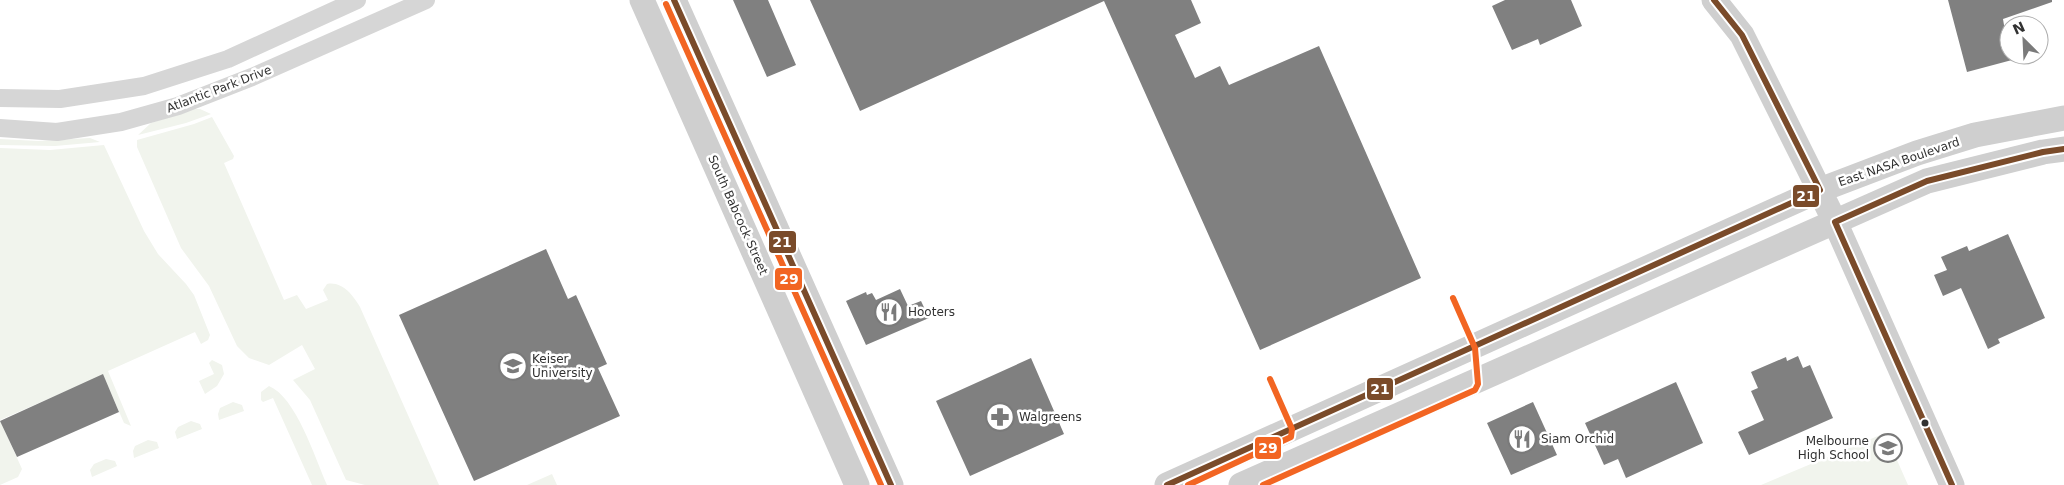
<svg xmlns="http://www.w3.org/2000/svg" width="2064" height="485" font-family="'DejaVu Sans',sans-serif">
<style>
.green{fill:#f1f4ed}
.building{fill:#808080}
.lines{fill:none;stroke-linecap:round;stroke-linejoin:round}
.street{stroke:#d6d6d6;stroke-width:18}
.secondary{stroke:#cfcfcf;stroke-width:25}
.bus-1-casing{stroke:#fff;stroke-width:10}
.bus-2-casing{stroke:#fff;stroke-width:10}
.bus-1{stroke:#7a4b2a;stroke-width:6}
.bus-2{stroke:#f26522;stroke-width:6}
.bus-dot{fill:#323232;stroke:#fff;stroke-width:2}
.labels{text-anchor:middle;stroke-width:5;stroke-linejoin:round;paint-order:stroke}
.street-label{font-size:12px;fill:#323232;stroke:#fff}
.poi-label{font-size:12px;fill:#323232;stroke:#fff;text-anchor:start}
.line-badge{stroke:#fff;stroke-width:2}
.badge-label{font-size:14px;text-anchor:middle;font-weight:bold;fill:#fff}
</style>
<rect width="100%" height="100%" fill="#fff"/>
<path class="green" d="M193,109H200L211,114L186,123L138,135L151,123Z
M212,117L234,156L233,159L224,163L284,300L297,295L306,309L328,300L323,290L327,284C342,281 353,295 360,307L439,485H365L346,480L310,400L293,380L315,369L302,345L269,365L249,358L237,346L209,286L181,248L137,147V140L194,124Z
M90,138L100,142L55,146L0,145V139L38,141Z
M104,145L144,231L158,254L186,284L194,295L210,335L208,340L201,344L195,332L108,371L131,426L124,423L103,375L0,420L22,469L18,477L0,485V148L50,150Z
M212,360L222,365L224,374L217,386L205,394L199,381L214,374L209,363Z
M269,386C296,397 315,458 327,485H312L273,398L263,402L261,400V392Z
M233,402L242,405L244,411L219,420L218,414L220,408Z
M191,421L200,424L202,429L177,439L175,432L178,427Z
M1885,433L1908,485H1761Z
M148,440L157,442L159,448L134,458L133,451L135,446Z
M106,459L115,461L117,466L92,477L90,470L94,464Z
M552,474L557,485H527Z"/>
<path class="building" d="M733,0H768L796,65L767,77Z
M810,0H1191L1201,23L1175,35L1195,78L1220,66L1229,85L1319,46L1421,278L1260,350L1104,1L860,111Z
M1505,0H1571L1582,26L1540,45L1538,39L1512,50L1492,6Z
M1948,0H2052V2L2003,19L2009,55L2012,60L1967,72Z
M2008,234L2045,318L1998,339L2000,343L1988,349L1961,288L1943,296L1934,275L1947,270L1941,257L1967,246L1969,251Z
M546,249L568,299L576,295L607,364L598,368L620,416L474,481L399,315Z
M900,289L908,306L921,301L929,318L866,345L846,301L866,292L867,295L872,293L876,300Z
M1798,356L1803,368L1810,365L1833,418L1749,455L1738,432L1764,420L1751,391L1758,388L1751,372L1786,357L1787,361Z
M1031,358L1064,434L970,476L936,401Z
M103,374L119,412L17,457L0,421Z
M1676,382L1703,443L1626,478L1618,459L1604,465L1585,423Z
M1533,402L1557,455L1511,475L1487,423Z"/>
<g class="lines">
<path class="street" d="M0,98L60,99L144,86L228,59L357,0
M0,128L57,132L121,122L178,106L252,77L426,0"/>
<path class="secondary" d="M642,0L857,485
M674,0L891,485
M1714,0L1742,35L1808,167L1835,222L1952,485
M1167,485L1820,190L1917,153L1975,135L2064,118
M1241,485L1927,181L2043,152L2064,149"/>
<defs>
<path id="bus-1" d="M674,0L891,485
M1167,485L1820,190L1742,35L1714,0
M1952,485L1835,222L1927,181L2043,152L2064,149"/>
<path id="bus-2" d="M666,4L881,485
M1188,485L1291,437L1292,429L1270,379
M1263,485L1475,390L1478,384L1475,348L1453,298"/>
</defs>
<use href="#bus-1" class="bus-1-casing"/>
<use href="#bus-2" class="bus-2-casing"/>
<use href="#bus-1" class="bus-1"/>
<use href="#bus-2" class="bus-2"/>
</g>
<defs>
<symbol id="restaurant-ring" viewBox="-11 -11 22 22"><circle r="9.5" fill="#fff" stroke="#7a7a7a" stroke-width="1.5"/><path d="M-5-6h1v4h1v-4h1v4h1v-4h1v5L-1.5 .5V6h-2V.5L-5-1ZM5-6V6H3V1.5H1.5Q1.5-4 5-6Z" fill="#7a7a7a"/></symbol>
<symbol id="university-ring" viewBox="-11 -11 22 22"><circle r="9.5" fill="#fff" stroke="#7a7a7a" stroke-width="1.5"/><path d="M0-5L7-2L0 1L-7-2ZM-4 1L0 2.5L4 1V4Q0 6-4 4Z" fill="#7a7a7a"/></symbol>
<symbol id="pharmacy-ring" viewBox="-11 -11 22 22"><circle r="9.5" fill="#fff" stroke="#7a7a7a" stroke-width="1.5"/><path d="M-2-6h4v4h4v4h-4v4h-4v-4h-4v-4h4Z" fill="#7a7a7a"/></symbol>
<symbol id="school-ring" viewBox="-11 -11 22 22"><circle r="9.5" fill="#fff" stroke="#7a7a7a" stroke-width="1.5"/><path d="M0-5L7-2L0 1L-7-2ZM-4 1L0 2.5L4 1V4Q0 6-4 4Z" fill="#7a7a7a"/></symbol>
</defs>
<g fill-rule="evenodd">
<use href="#restaurant-ring" x="873" y="296" width="32" height="32"/>
<use href="#university-ring" x="497" y="350" width="32" height="32"/>
<use href="#pharmacy-ring" x="984" y="401" width="32" height="32"/>
<use href="#restaurant-ring" x="1506" y="423" width="32" height="32"/>
<use href="#school-ring" x="1872" y="432" width="32" height="32"/>
</g>
<circle class="bus-dot" cx="1925" cy="423" r="4.5"/>
<g class="labels">
<g class="street-label">
<text transform="translate(219 89) rotate(-21)" y="4">Atlantic Park Drive</text>
<text transform="translate(1899 162) rotate(-19)" y="4">East NASA Boulevard</text>
<text transform="translate(738 215) rotate(66)" y="4">South Babcock Street</text>
</g>
<g class="poi-label">
<text x="908" y="316">Hooters</text>
<text x="532" y="363">Keiser<tspan x="532" dy="14">University</tspan></text>
<text x="1019" y="421">Walgreens</text>
<text x="1541" y="443">Siam Orchid</text>
<text x="1869" y="445" text-anchor="end">Melbourne<tspan x="1869" dy="14">High School</tspan></text>
</g>
</g>
<g class="line-badge">
<rect x="1792" y="184" width="28" height="24" rx="5" fill="#7a4b2a"/>
<rect x="768" y="230" width="29" height="24" rx="5" fill="#7a4b2a"/>
<rect x="774" y="267" width="29" height="24" rx="5" fill="#f26522"/>
<rect x="1366" y="377" width="28" height="24" rx="5" fill="#7a4b2a"/>
<rect x="1254" y="436" width="28" height="24" rx="5" fill="#f26522"/>
</g>
<g class="badge-label">
<text x="1806" y="201">21</text>
<text x="782" y="247">21</text>
<text x="789" y="284">29</text>
<text x="1380" y="394">21</text>
<text x="1268" y="453">29</text>
</g>
<g transform="translate(2024 40) rotate(336)"><circle r="24" fill="#ffffff" stroke="#adadad"/>
<path d="M0-4L9 19L0 12L-9 19Z" fill="#7a7a7a"/>
<text y="-8" font-size="14" font-weight="bold" text-anchor="middle" fill="#323232">N</text>
</g>
</svg>
